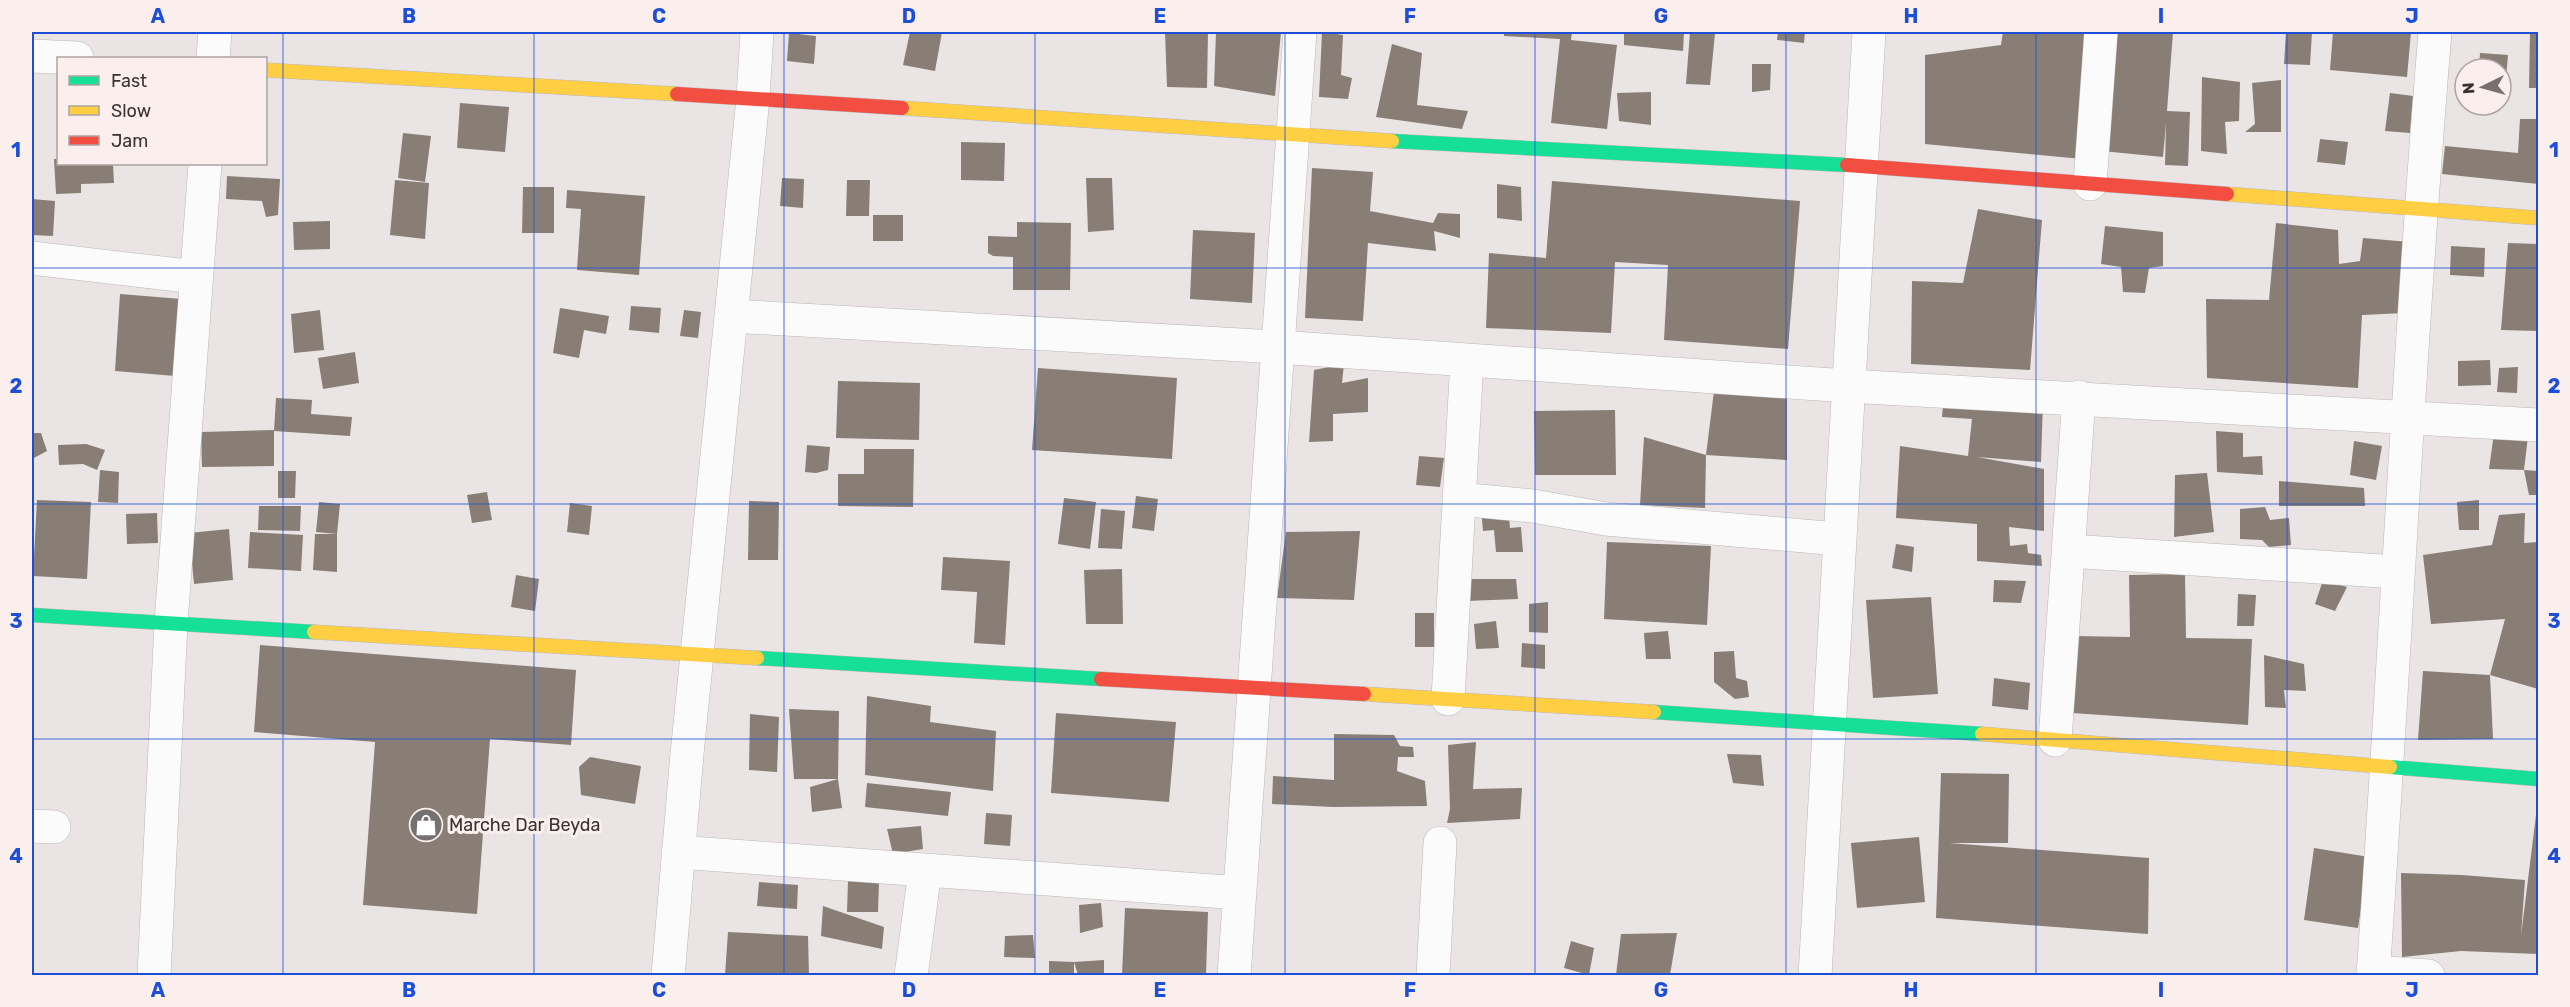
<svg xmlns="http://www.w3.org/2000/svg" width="2570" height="1007" font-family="Rubik,sans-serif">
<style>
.building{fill:#887e76}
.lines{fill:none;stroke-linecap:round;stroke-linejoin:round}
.street-casing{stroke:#bcb7b6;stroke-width:34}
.fast-casing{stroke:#bcb7b6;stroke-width:15}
.slow-casing{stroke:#bcb7b6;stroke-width:15}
.jam-casing{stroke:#bcb7b6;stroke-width:15}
.street{stroke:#fcfbfb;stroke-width:33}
.fast{stroke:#16e098;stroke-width:14}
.slow{stroke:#ffcf43;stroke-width:14}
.jam{stroke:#f24e42;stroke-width:14}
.grid{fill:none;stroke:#1d4ed8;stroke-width:1.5;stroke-opacity:0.55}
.labels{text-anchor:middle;stroke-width:6;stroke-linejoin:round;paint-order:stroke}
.poi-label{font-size:18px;fill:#373332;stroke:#fbefed;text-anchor:start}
.neatline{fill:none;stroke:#1d4ed8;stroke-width:2}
.grid-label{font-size:20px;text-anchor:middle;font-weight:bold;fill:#1d4ed8}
</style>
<rect width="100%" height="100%" fill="#eae4e4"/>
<path class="building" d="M910,32H942L935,71L903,65Z
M1165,32H1208L1207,88L1167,87Z
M1216,32H1281L1275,96L1214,86Z
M1322,32L1343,35L1341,75L1352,78L1348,99L1319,97Z
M1504,32H1572L1571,40L1617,45L1607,129L1551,123L1560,39L1504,36Z
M1624,32H1684L1683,51L1624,45Z
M1690,32L1715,33L1710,85L1686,84Z
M1778,32H1805L1804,43L1777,40Z
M2003,32H2084L2082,159L1925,144V55L2001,45Z
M2109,32H2173L2167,111L2190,112L2188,166L2165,165L2166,123L2163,157L2102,151Z
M2286,32H2312L2310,65L2284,64Z
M2333,32H2411L2407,77L2330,70Z
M2530,32H2538V88H2529Z
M789,33L816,36L814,64L787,61Z
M1392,44L1422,53L1417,105L1468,111L1462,129L1376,117Z
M2480,53L2508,55L2506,78H2501V69H2479Z
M1752,64H1771L1770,90L1752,92Z
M2202,77L2240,82L2239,121L2225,122L2227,154L2201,151Z
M2281,80V132H2245L2255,124L2252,83Z
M1651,92V125L1619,121L1617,93Z
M2390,93L2413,96L2410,133L2385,131Z
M460,103L509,107L505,152L457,148Z
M2520,119H2538V184L2442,174L2445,146L2518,153Z
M403,133L431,136L425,182L398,178Z
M2320,139L2348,142L2345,165L2317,162Z
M961,142L1005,143L1004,181L961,180Z
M54,159H58V164H113L114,183L81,184V193L56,194Z
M1312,168L1373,172L1370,211L1433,223L1438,213L1460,214V238L1434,231L1436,251L1368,243L1363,321L1305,318Z
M227,176L280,179L278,215L266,217L262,201L226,199Z
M782,178L804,179L803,208L780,206Z
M1086,178H1112L1114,230L1088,232Z
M395,180L429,183L425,239L390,235Z
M847,180H870L869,216H846Z
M1552,181L1800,201L1788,349L1664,340L1668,265L1615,262L1611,333L1486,328L1489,253L1546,258Z
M1497,184L1521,187L1522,221L1497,218Z
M523,187H554V233H522Z
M567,190L645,196L639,275L577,270L581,209L566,208Z
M32,199L55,201L53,236L32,235Z
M1978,209L2042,220L2030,370L1911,364L1912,281L1963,283Z
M873,215H903V241H873Z
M330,221V249L294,250L293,222Z
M1017,222L1071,223L1070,290H1013V257L993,256L988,253V236L1017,237Z
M2276,223L2338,230L2339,264L2360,261L2363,238L2410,242L2405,313L2362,315L2358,388L2207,378L2206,299L2269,300Z
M2105,226L2163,232V266L2149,268L2145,293L2123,292L2121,267L2101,264Z
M1193,230L1255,233L1252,303L1190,299Z
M2508,243L2538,244V331L2501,330Z
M2451,246L2485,248L2484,277L2450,275Z
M120,294L182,299L175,376L115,371Z
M631,306L661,308L659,333L629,330Z
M560,308L609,316L606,334L584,330L579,358L553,353Z
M320,310L324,350L294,353L291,314Z
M684,310L701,312L698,338L680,336Z
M355,352L359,383L323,389L318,358Z
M2490,360L2491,385L2458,386V361Z
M1344,364L1342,383L1368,378V412L1333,414V441L1309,442L1314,370Z
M2518,367L2517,393L2497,392L2499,368Z
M1038,368L1177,378L1172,459L1032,450Z
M838,381L920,383L919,440L836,438Z
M1714,391L1787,397V460L1706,455Z
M1944,392L2043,401L2041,462L1977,457L2044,469V531L2009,527L2010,546L2027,544L2028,553L2041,555L2042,566L1977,561V524L1896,518L1900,446L1968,456L1972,419L1942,417Z
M276,398L312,400L311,414L352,417L350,436L274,431Z
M1615,410L1616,475H1535L1534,411Z
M2495,426L2529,428L2524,470L2538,471V495H2529L2524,470L2489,469Z
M274,430V466L202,467L201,432Z
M2216,431L2243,433V457L2262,456L2263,475L2217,472Z
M32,433H41L47,451L32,459Z
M1644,437L1706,455L1705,508L1640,505Z
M2354,441L2382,446L2376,480L2350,475Z
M86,444L105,450L97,470L83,464L59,465L58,445Z
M807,445L830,447L828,470L816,473L805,472Z
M864,449H914L913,507L838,506V474H864Z
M1419,456L1444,458L1440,487L1416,485Z
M100,470L119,472L118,503L98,502Z
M278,471H296L295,498H278Z
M2207,473L2214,532L2174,537L2175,475Z
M2279,481L2364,488L2365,506H2279Z
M487,492L492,520L472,523L467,495Z
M1136,496L1158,499L1154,531L1132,528Z
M1064,498L1096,502L1090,549L1058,544Z
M37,500L91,502L87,579L33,576Z
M2479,500V530H2459L2457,502Z
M749,501L779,502L778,560H748Z
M319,502L340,504L337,534L316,532Z
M570,503L592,506L589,535L567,532Z
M1508,505L1510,528L1521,527L1523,552H1496L1494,530L1483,531L1481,508Z
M259,506H301L300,531L258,530Z
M2265,507L2270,520L2289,518L2291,545L2269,547L2262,540L2240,539V509Z
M1101,509L1125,511L1122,549L1098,548Z
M157,513L158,543L127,544L126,514Z
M2525,513L2524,543L2538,542V689L2490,675L2505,619L2431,624L2423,555L2492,545L2499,515Z
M229,529L233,580L194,584L189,533Z
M1360,531L1354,600L1277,598L1286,532Z
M250,532L303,535L301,571L248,568Z
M315,534H337V572L313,570Z
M1607,542L1711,546L1707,625L1604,619Z
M1896,544L1914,547L1912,572L1892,568Z
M943,557L1010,561L1005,645L974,643L977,592L941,590Z
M1122,569L1123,624H1086L1084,570Z
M2185,574L2186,638L2252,639L2248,725L2072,713L2073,636L2130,637L2129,575Z
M516,575L539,579L535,611L511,607Z
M1465,579H1516L1518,599L1466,601Z
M1994,580L2026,581L2021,603L1993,602Z
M2323,580L2347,587L2335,611L2315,604Z
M2238,594L2256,595L2254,626H2237Z
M1931,597L1938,694L1873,698L1866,600Z
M1548,602V633L1529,632V604Z
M1415,613H1434V647H1415Z
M1496,621L1499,648L1476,649L1474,624Z
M1668,631L1671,659H1646L1644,633Z
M1522,643L1545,645V669L1521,667Z
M260,645L576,670L571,745L490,739L477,914L363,905L375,742L254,732Z
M1734,651L1736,678L1747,681L1749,697L1735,699L1714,682V652Z
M2264,655L2304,664L2306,691L2284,690L2286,708L2265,707Z
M2423,671L2490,675L2493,739L2418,740Z
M1994,678L2030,683L2028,710L1992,706Z
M867,696L931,706L930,722L996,731L993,791L865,775Z
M789,709L839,711L838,779L842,808L812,812L810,787L838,779H794Z
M1056,713L1176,722L1169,802L1051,793Z
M750,714L779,717L777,772L749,770Z
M1334,734L1394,735L1400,746L1413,747L1414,757H1398L1397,771L1425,781L1427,806L1333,807L1272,804L1273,776L1334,780Z
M1476,742L1473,789L1522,788L1520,819L1447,823L1450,809L1448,745Z
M1727,754L1761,755L1764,786L1733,783Z
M590,757L641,766L635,804L581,795L579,767Z
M1941,773L2009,774L2008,843H1949L2149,858L2148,934L1936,918Z
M867,783L951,792L948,816L865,807Z
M2537,807L2538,954L2461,951L2402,957L2401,873L2462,875L2525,880L2521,936Z
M986,813L1012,815L1010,846L984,844Z
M921,826L923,849L893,854L887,829Z
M1919,837L1925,902L1857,908L1851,843Z
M2314,848L2369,857L2358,928L2304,920Z
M848,881L879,883L878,912H847Z
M759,882L798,885L797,909L757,906Z
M1101,903L1103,927L1080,933L1079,905Z
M823,906L884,927L882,949L821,936Z
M1125,908L1208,912L1206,975H1122Z
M728,932L808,936L809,975H725Z
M1677,933L1670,975H1616L1621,934Z
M1033,935L1035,958L1004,957L1005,936Z
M1571,941L1594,948L1589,975L1564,968Z
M1104,960V975H1078L1074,962Z
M1049,961L1074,962V975H1049Z"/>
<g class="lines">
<defs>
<path id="street" d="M32,56L77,58
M213,58L215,32
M2090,184L2101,32
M32,258L196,277
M731,316L1278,347L1848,386L2538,425
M1459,499L1533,506L1606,519L1839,539
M2069,551L2398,572
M1448,699L1467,360
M2055,740L2079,397
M32,826L54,827
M678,852L1240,893
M2373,972L2428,976
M154,976L171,623L205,164
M668,976L687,754L753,98L757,32
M911,976L925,871
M1234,976L1300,32
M1433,976L1440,843
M1815,976L1869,32
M2373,976C2395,661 2409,346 2435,32"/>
<path id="fast" d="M1392,141L1847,165
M32,615L314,632
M757,658L1101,679
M1654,712L1982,734
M2390,767L2538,779"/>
<path id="slow" d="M266,70L677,94
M902,108L1392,141
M2227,194L2538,218
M314,632L757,658
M1364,694L1654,712
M1982,734L2390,767"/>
<path id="jam" d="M677,94L902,108
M1847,165L2227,194
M1101,679L1364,694"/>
</defs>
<use href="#street" class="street-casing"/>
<use href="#fast" class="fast-casing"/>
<use href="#slow" class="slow-casing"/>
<use href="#jam" class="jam-casing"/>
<use href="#street" class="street"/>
<use href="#fast" class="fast"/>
<use href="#slow" class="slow"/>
<use href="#jam" class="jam"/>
</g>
<path class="grid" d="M283,32V976M534,32V976M784,32V976M1035,32V976M1285,32V976M1535,32V976M1786,32V976M2036,32V976M2287,32V976M32,268H2538M32,504H2538M32,739H2538"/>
<defs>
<symbol id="shop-disc" viewBox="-11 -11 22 22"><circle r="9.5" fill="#767170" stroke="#fbefed"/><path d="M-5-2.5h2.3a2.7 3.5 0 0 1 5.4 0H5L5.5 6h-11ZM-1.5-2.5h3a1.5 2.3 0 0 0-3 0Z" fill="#fff"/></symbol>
</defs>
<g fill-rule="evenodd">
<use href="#shop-disc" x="407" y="806" width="38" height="38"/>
</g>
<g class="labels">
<g class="poi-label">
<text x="449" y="831">Marche Dar Beyda</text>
</g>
</g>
<rect width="2570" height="1007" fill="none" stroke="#fbefed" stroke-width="66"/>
<rect x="57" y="57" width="210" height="108" fill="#fbefed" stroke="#ada4a2" stroke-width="1.5"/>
<rect x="69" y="76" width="30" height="9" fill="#16e098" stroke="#ada4a2" stroke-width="1.5"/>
<text x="111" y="87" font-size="18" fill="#373332">Fast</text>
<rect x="69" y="106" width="30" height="9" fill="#ffcf43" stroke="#ada4a2" stroke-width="1.5"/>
<text x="111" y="117" font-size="18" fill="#373332">Slow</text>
<rect x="69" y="136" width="30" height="9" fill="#f24e42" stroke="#ada4a2" stroke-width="1.5"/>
<text x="111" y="147" font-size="18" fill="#373332">Jam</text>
<g transform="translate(2483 87) rotate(265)"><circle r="28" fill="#fbefed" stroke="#ada4a2" stroke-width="1.5"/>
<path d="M0-4.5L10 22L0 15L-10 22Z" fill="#767170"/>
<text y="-9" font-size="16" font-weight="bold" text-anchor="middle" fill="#373332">N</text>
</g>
<rect x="33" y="33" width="2504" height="941" class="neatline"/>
<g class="grid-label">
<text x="158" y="23">A</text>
<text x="409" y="23">B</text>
<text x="659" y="23">C</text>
<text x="909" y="23">D</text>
<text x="1160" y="23">E</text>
<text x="1410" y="23">F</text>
<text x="1661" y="23">G</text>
<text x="1911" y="23">H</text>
<text x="2161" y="23">I</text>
<text x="2412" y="23">J</text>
<text x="16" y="157">1</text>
<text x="2554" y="157">1</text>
<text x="16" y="393">2</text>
<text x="2554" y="393">2</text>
<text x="16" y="628">3</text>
<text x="2554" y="628">3</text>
<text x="16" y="863">4</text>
<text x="2554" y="863">4</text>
<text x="158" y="997">A</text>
<text x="409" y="997">B</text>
<text x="659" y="997">C</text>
<text x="909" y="997">D</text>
<text x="1160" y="997">E</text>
<text x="1410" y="997">F</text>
<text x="1661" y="997">G</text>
<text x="1911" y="997">H</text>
<text x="2161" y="997">I</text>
<text x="2412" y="997">J</text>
</g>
</svg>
